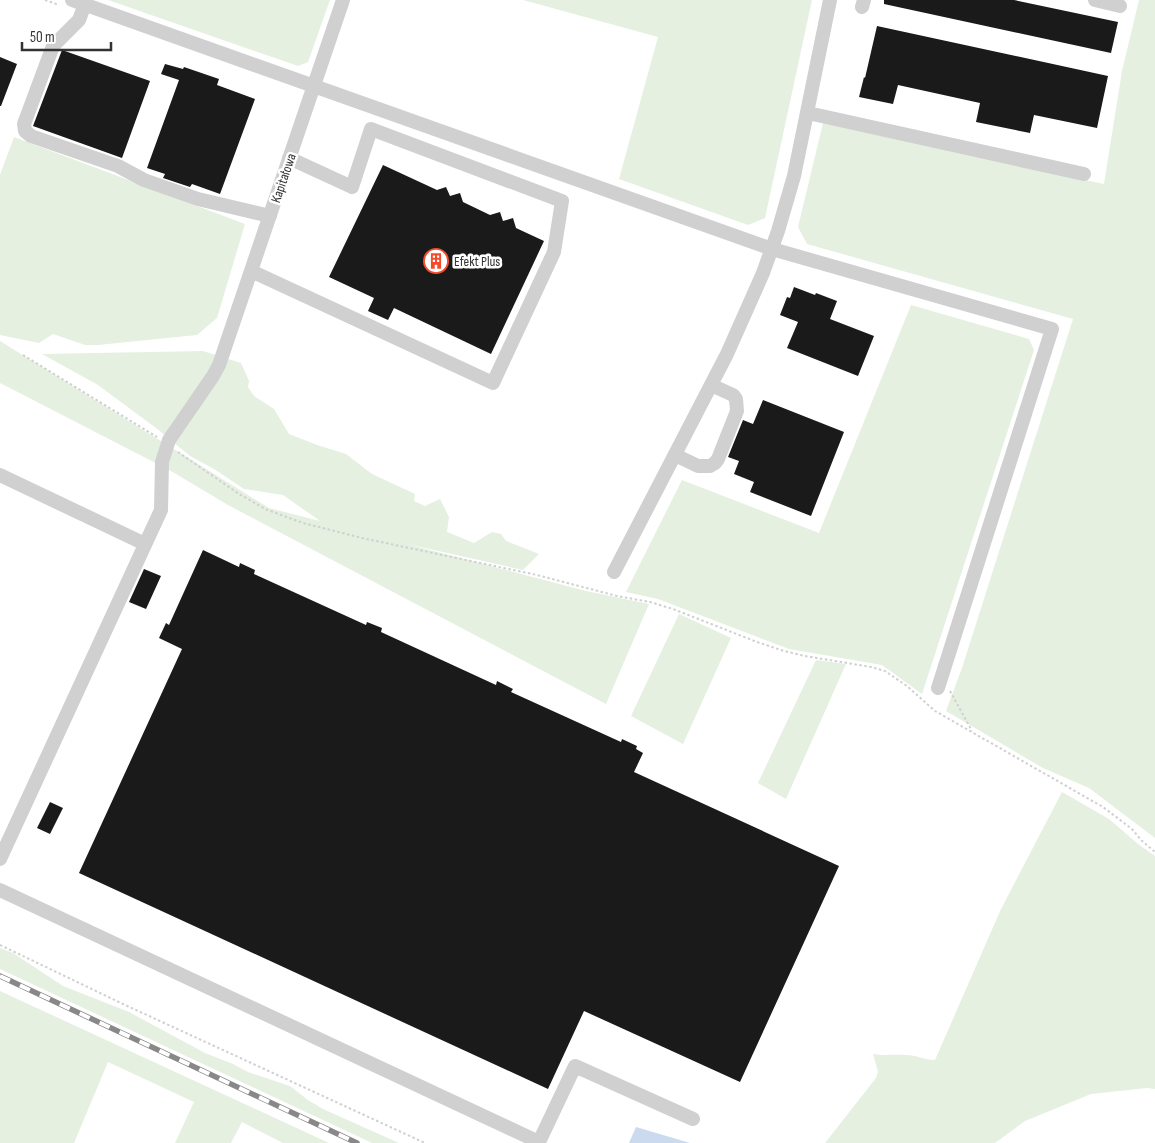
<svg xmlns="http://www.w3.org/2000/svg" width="1155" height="1143" font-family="'Sofia Sans Condensed',sans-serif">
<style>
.green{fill:#e5f0e1}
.water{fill:#ccdaf0}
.building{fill:#1a1a1a}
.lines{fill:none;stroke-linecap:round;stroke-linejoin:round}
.path{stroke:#d0d0d0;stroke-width:2;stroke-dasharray:2.5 2.5;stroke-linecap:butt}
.minor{stroke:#d0d0d0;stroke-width:14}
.rail-casing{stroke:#888;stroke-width:5.5}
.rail{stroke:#fff;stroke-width:4;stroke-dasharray:11;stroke-linecap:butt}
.labels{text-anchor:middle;stroke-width:5;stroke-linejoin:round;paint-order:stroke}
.street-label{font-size:14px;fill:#333;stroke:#fff}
.poi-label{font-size:14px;fill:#333;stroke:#fff;text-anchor:start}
</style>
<rect width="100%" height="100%" fill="#fff"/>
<path class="green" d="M108,0H330L308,62L298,66Z
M523,0H812L765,218L748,225L619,179L658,37Z
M1139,0H1155V838L1089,788L1043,768L946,711L962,668L1073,319L807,244L798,227L823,123L1104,184L1122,71Z
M14,137L245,224L217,318L197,335L98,345H85L53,334L39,343L0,335V175Z
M911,305L1029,339L1034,350L922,694L882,665L789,649L658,599L626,592L682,480L819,533Z
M0,341L269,508L320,521L283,495L244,489L214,469L190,456L156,428L98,385L42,354L203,351L241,363L249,381L248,387L254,396L274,409L289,434L317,445L346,454L372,474L415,494L414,501L425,506L440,499L449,517L447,532L474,543L492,532L501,534L506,541L539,554L523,570L407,544L586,591L649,604L606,704L228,505L171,471L2,384L0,383Z
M679,614L731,638L683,744L631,716Z
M816,660L846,664L786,799L758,783Z
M1062,792L1109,819L1138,844L1155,856V1089L1147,1088L1091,1094L1025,1121L995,1143H825L876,1078L878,1072L873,1054C884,1056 895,1054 906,1055C916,1055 925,1060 935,1060L1001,909Z
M0,948L13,953L63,986L129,1012L205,1053L233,1064L248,1072L290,1086L308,1100L323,1109L399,1143H372L0,969Z
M0,991L329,1143H283L242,1122L231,1143H175L194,1102L108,1062L74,1143H0Z"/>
<path class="water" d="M636,1127L690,1143H629Z"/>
<path class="building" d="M884,0H1014L1118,22L1111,53L884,4Z
M877,26L1108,76L1097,128L1034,115L1030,133L976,122L980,103L898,85L893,104L859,97L864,77L865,78Z
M62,50L150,81L122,158L33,126Z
M0,57L17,64L1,106H0Z
M165,64L183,69L184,67L219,79L217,85L255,99L220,194L192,184L190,187L163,178L165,174L147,168L179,80L161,74Z
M383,165L437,190L446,187L450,196L460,193L463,202L490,215L500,212L503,221L513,218L516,228L544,241L491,354L394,308L388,320L368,311L374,298L329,277Z
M794,287L815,295L816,293L837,301L830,319L874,336L858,376L787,348L798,322L780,315L787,297L790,298Z
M763,400L844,432L811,516L750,492L754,482L734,474L739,461L728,457L743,420L753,424Z
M203,550L239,567L240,563L255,570L254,574L366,625L367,622L382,628L381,632L496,685L497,681L513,689L511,692L621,742L622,739L637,746L636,749L643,753L634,772L839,866L740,1082L584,1011L548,1089L79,873L182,649L159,638L166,623L169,625Z
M144,569L161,576L146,609L129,602Z
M50,802L63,808L50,834L37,828Z"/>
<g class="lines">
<path class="path" d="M45,0L59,5
M23,355L157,437
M178,452L239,494L265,509L303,523L362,538L537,575L617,596L650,602L673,609L757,642L784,651L805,656L871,667L885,671L907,686L935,711L1103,807L1132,829L1141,840L1155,852
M950,691L972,731
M0,945L123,1004L425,1143"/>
<path class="minor" d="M72,0L772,249L1052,329L938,688
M1095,0L1120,6
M85,4L79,20L53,46L24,124L25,131L31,136L118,166L144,180L198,199L270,216
M862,7L864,0
M808,113L1084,174
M251,271L493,383L554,252L562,201L371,129L352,187L289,158
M675,455L698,466H710L715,463L718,459L737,411L736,399L733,395L711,385
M0,475L145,544
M614,572L727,354L763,273L778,231L794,176L830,0
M0,859L161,510L162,462L169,440L213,376L219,365L343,0
M0,890L539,1142L575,1066L693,1119"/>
<defs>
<path id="rail" d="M0,976L357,1143"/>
</defs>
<use href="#rail" class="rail-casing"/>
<use href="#rail" class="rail"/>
</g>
<defs>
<symbol id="building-ring" viewBox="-11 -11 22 22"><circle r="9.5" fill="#fff" stroke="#f34c2c" stroke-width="1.5"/><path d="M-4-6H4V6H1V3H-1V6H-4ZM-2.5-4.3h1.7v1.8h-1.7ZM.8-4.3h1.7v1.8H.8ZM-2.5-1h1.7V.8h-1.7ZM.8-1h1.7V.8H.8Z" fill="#f34c2c"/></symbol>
</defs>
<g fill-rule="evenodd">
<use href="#building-ring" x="422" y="247" width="28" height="28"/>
</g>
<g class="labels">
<g class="street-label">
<text transform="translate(283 178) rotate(-71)" y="5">Kapitałowa</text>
</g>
<g class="poi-label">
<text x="454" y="266">Efekt Plus</text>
</g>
</g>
<path d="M22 42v8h89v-8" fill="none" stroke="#333333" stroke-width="2.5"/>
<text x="30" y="42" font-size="15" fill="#333333" stroke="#ffffff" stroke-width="4" paint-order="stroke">50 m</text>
</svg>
